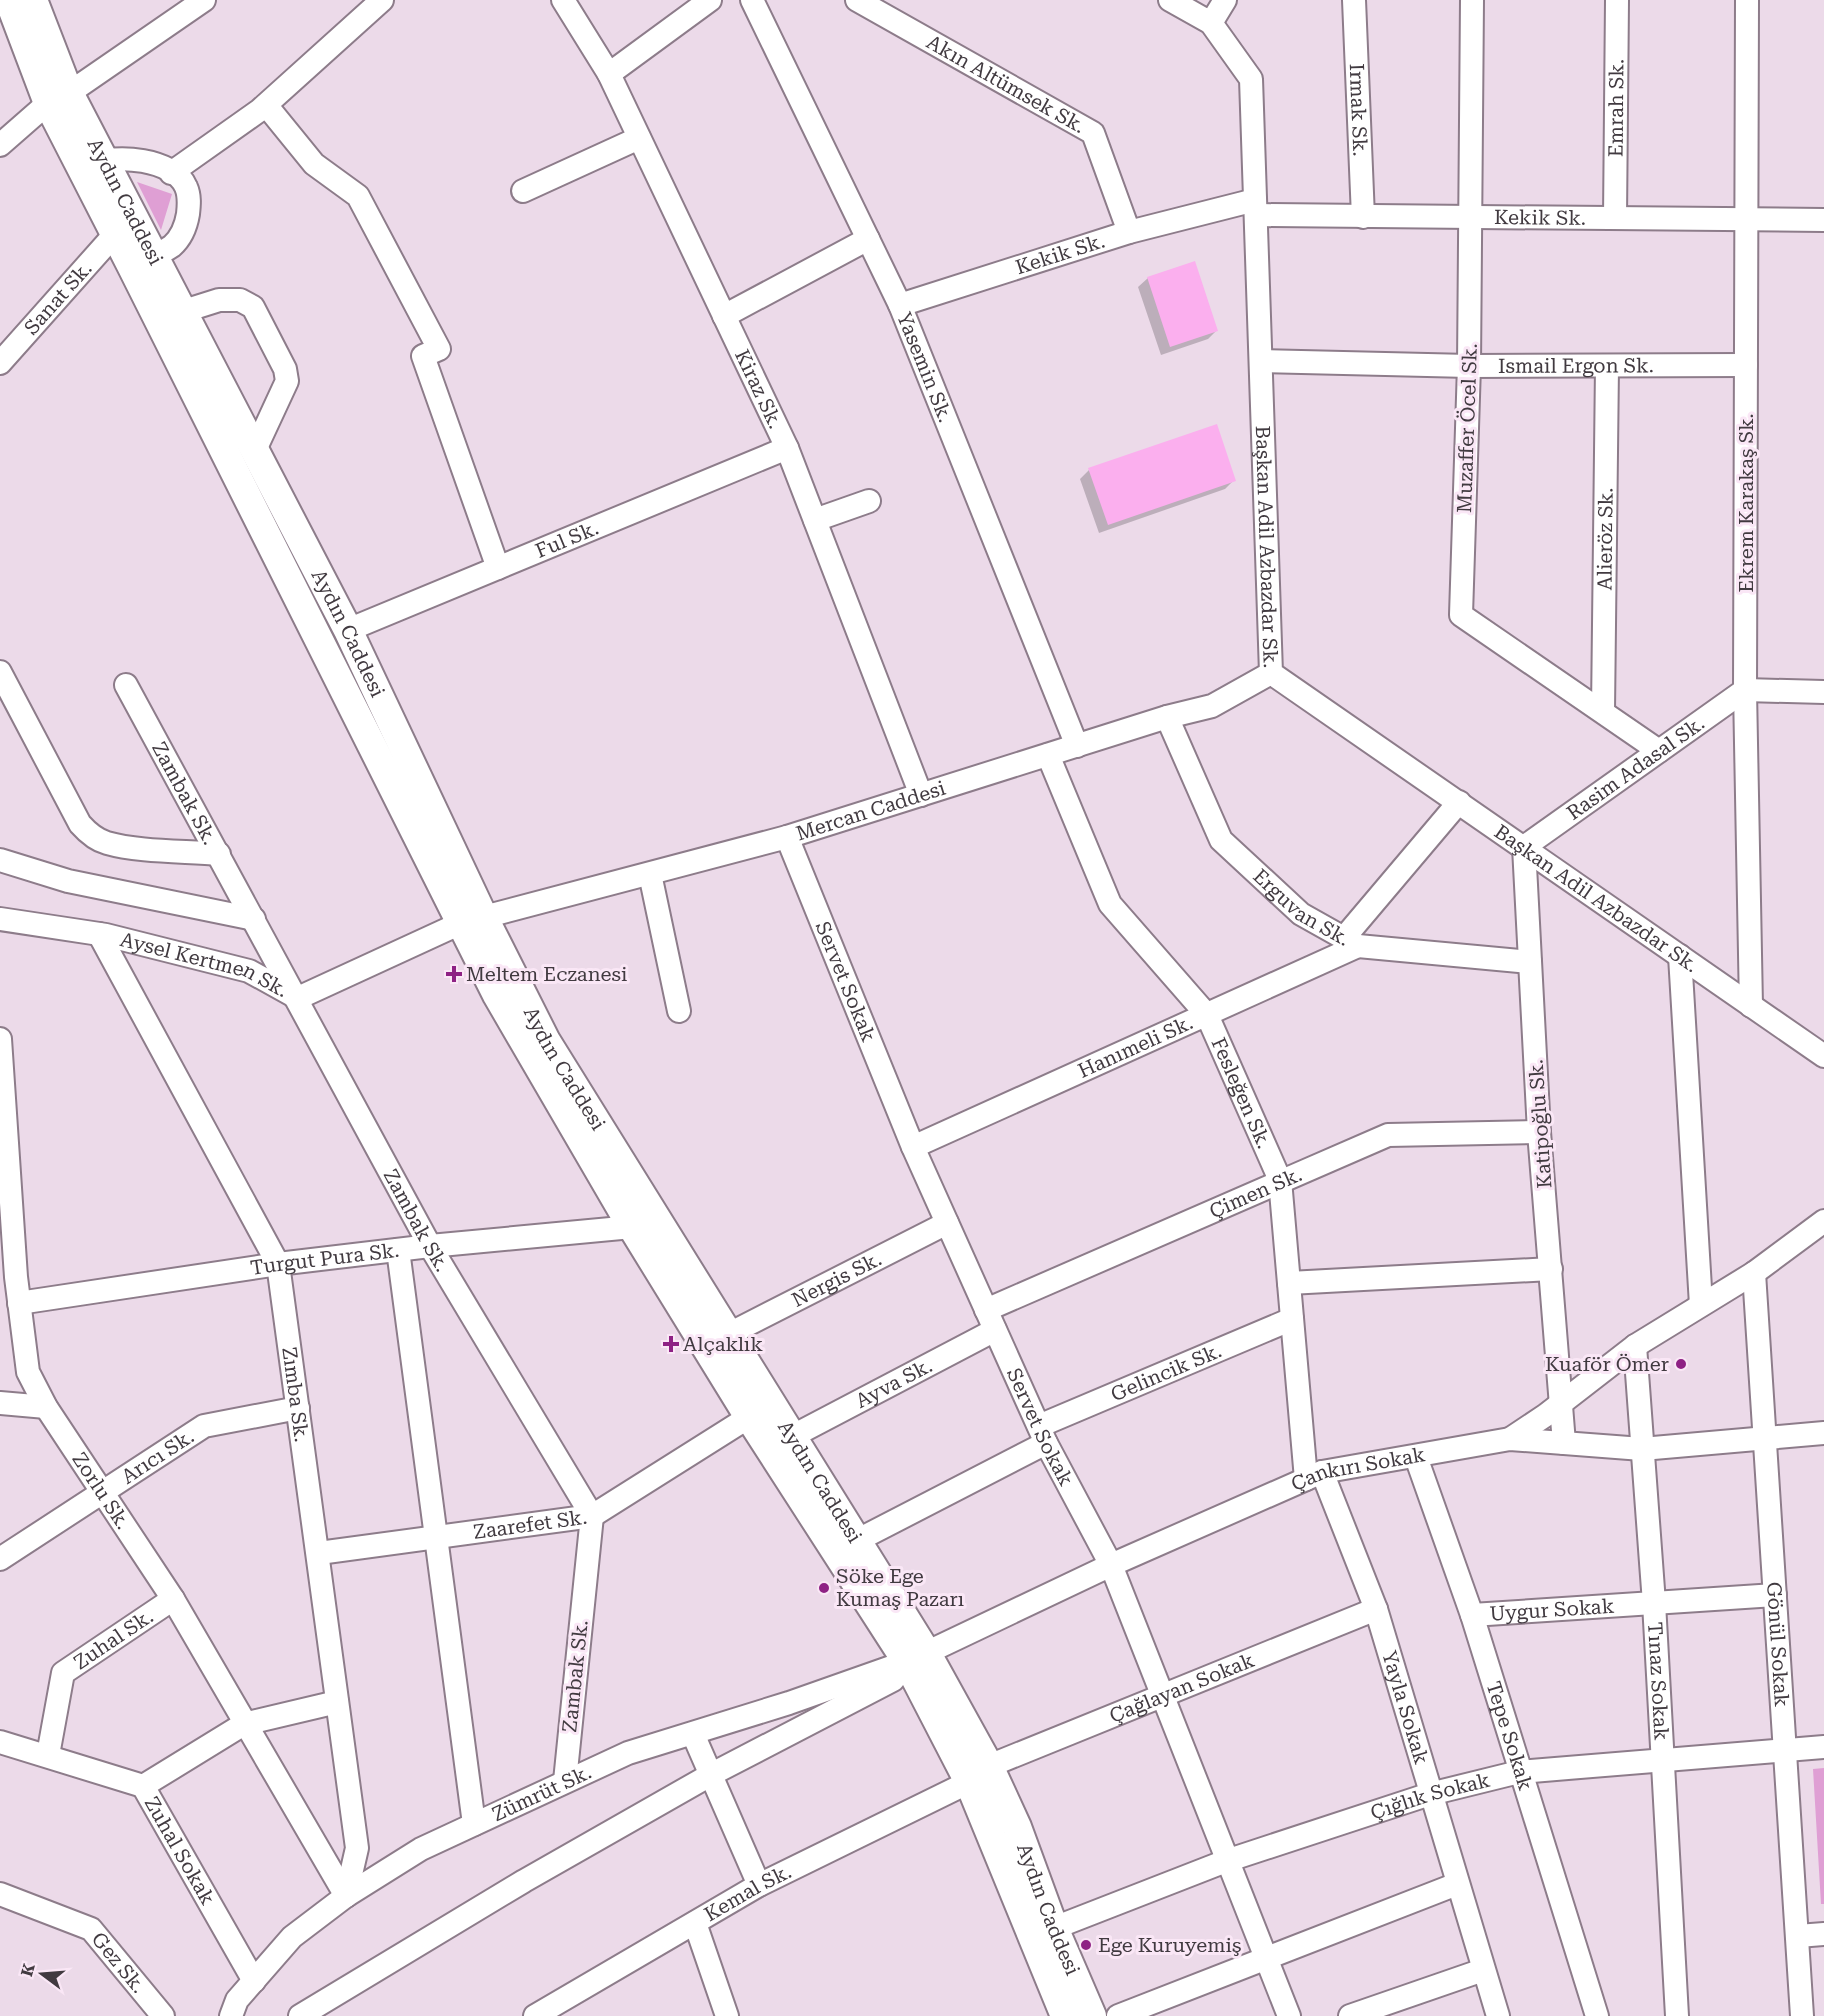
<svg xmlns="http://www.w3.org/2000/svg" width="1824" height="2016" font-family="'Roboto Serif',serif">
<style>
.green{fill:#df9fd4}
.shadow{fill:#0003}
.building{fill:#fbafee}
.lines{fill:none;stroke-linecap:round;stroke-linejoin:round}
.minor-casing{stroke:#8d7c8a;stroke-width:26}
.major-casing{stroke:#8d7c8a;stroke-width:32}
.minor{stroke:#fff;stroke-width:22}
.major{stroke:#fff;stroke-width:28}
.poi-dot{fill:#8e2184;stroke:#fae7f6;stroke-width:2}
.labels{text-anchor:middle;stroke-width:6;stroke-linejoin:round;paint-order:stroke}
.street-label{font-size:20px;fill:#413a40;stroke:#fae7f6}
.poi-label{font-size:20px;fill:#413a40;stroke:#fae7f6;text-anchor:start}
</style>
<rect width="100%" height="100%" fill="#ecdae9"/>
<path class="green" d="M137,182L172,194L161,230Z
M1824,1768V1904H1821L1813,1769Z"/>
<path class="shadow" d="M1148,278L1217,330L1208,339L1161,355L1138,287Z
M1089,470L1234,480L1225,489L1099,533L1080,479Z"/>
<path class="building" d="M1195,261L1218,331L1170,347L1147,277Z
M1217,424L1236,481L1108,525L1088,468Z"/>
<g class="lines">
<defs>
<g id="minor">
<path id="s1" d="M563,0L609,74L787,448L921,795"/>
<path id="s2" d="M752,0L900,305L1077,746"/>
<path id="s3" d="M857,0L1093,133L1129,232"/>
<path id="s4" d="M1170,0L1211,23L1251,79L1271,673L1824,1056"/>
<path id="s5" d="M1354,0L1363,217"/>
<path d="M1472,0L1469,366L1461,615L1659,751"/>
<path d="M1747,0L1745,690L1751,1006"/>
<path d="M1211,23L1225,0"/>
<path d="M609,74L710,0"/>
<path d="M266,105L314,164L358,196L439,349L423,356L498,568"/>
<path d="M0,145L48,103L69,93L204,0"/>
<path d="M91,165C114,153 175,159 186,187C190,196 189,205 188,214C186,226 181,238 172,246C162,253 150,258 139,263"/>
<path d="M171,173L260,110L382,0"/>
<path d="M523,191L639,138"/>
<path id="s6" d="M1256,215L1824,220"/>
<path id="s7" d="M1615,218L1617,0"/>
<path id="s8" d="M900,305L1129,232L1255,200"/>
<path d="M181,312L219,300H240L253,307L285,369L287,381L254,452"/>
<path d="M724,316L868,239"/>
<path id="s9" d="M1261,361L1469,366L1746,365"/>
<path id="s10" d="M0,363L115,234"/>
<path d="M815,520L869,501"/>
<path id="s11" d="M348,630L787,448"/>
<path d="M0,672L80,824C88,833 96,840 107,843C138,852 185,851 219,854"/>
<path id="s12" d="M126,685L430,1246L592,1516L565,1781"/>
<path id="s13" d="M1603,711L1607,366"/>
<path id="s14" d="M1167,717L1221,840L1301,914L1358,946L1530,962"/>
<path id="s15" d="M1048,755L1110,904L1207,1015L1280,1180L1306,1479"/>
<path id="s16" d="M787,837L913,1147L1046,1443L1111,1565L1289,2016"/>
<path d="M0,860L68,881L254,919"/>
<path d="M650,874L679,1011"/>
<path id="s17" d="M0,919L106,935L249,971L298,998L461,923L787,837L1167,717L1212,706L1271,673"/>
<path id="s18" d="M99,934L278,1264L357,1848L346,1896"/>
<path d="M1344,938L1459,802"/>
<path d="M1680,956L1701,1305"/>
<path id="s19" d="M0,1039L16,1277L28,1372L46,1407L173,1599L346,1896"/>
<path id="s20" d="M913,1147L1358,946"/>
<path d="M398,1250L474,1824"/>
<path id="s21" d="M1754,1273L1802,2016"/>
<path d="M1289,1283L1551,1269"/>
<path id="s22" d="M19,1303L278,1264L430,1246L632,1227"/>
<path id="s23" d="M986,1310L1388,1135L1539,1132"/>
<path id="s24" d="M727,1335L947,1223"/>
<path id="s25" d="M1635,1346L1654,1603L1677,2016"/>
<path d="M0,1403L46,1407"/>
<path id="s26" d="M1039,1426L1292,1319"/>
<path id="s27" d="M791,1437L995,1330"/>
<path d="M1510,1439L1546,1415L1635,1346L1754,1273L1824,1221"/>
<path id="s28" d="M1564,1443L1539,1132L1524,847L1745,690L1824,692"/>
<path id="s29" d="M1416,1457L1472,1615L1597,2016"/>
<path id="s30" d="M1322,1472L1376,1609L1498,2016"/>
<path d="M856,1541L1046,1443"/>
<path id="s31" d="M319,1553L592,1516L749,1417"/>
<path id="s32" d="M0,1559L204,1426L298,1408"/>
<path id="s33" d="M1472,1615L1775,1595"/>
<path d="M693,1734L759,1885"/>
<path id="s34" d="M0,1742L143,1786L254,1981"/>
<path id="s35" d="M48,1755L63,1673L173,1599"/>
<path id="s36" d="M989,1766L1376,1609"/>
<path d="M143,1786L244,1724L337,1702"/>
<path id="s37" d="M0,1894L91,1929L163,2016"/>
<path d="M695,1923L727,2016"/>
<path id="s38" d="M1054,1928L1226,1861L1430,1794L1519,1772L1824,1747"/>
<path d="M1798,1936L1824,1934"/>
<path id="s39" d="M231,2016L237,2000L292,1937L346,1896L421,1849L628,1753L789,1703L894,1666"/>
<path id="s40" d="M300,2016L524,1881L712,1774L893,1680L907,1662L1111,1565L1322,1472L1510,1439L1642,1449L1824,1433"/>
<path id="s41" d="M535,2016L759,1885L969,1782"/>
<path d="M1118,2016L1457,1884"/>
<path d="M1350,2016L1483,1970"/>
</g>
<g id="major">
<path d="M9,0L48,103L132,267L497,995L632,1227L749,1417L907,1662L969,1782L1065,2016"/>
<path id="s42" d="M33,0L69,93L348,630L484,918L546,1041L926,1652L989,1766L1017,1827L1054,1928L1092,2016"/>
</g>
</defs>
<use href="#minor" class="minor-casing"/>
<use href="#major" class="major-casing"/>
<use href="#minor" class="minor"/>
<use href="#major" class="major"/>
</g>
<g class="poi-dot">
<path d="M451 965h6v6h6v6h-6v6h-6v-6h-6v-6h6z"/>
<path d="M668 1335h6v6h6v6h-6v6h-6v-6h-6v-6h6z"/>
<circle cx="1681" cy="1364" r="6"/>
<circle cx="824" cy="1588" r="6"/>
<circle cx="1086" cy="1945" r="6"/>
</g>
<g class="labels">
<g class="street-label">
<text dy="7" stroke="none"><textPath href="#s3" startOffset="171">Akın Altümsek Sk.</textPath></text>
<text dy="7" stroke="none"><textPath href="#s5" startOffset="110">Irmak Sk.</textPath></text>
<text dy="7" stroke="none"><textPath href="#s7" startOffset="110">Emrah Sk.</textPath></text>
<text dy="7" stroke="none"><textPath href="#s42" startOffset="222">Aydın Caddesi</textPath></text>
<text dy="7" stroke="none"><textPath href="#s6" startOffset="284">Kekik Sk.</textPath></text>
<text dy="7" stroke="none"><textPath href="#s8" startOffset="168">Kekik Sk.</textPath></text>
<text dy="7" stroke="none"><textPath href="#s10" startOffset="87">Sanat Sk.</textPath></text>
<text dy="7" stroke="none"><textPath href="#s9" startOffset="315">Ismail Ergon Sk.</textPath></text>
<text dy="7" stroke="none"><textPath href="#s2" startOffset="406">Yasemin Sk.</textPath></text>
<text dy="7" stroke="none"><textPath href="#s1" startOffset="436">Kiraz Sk.</textPath></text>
<text transform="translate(1467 428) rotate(-88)" y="7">Muzaffer Öcel Sk.</text>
<text transform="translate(1746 503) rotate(-90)" y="7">Ekrem Karakaş Sk.</text>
<text dy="7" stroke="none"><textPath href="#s13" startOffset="172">Alieröz Sk.</textPath></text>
<text dy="7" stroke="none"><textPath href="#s11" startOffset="237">Ful Sk.</textPath></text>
<text dy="7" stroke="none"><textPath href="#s4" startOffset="584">Başkan Adil Azbazdar Sk.</textPath></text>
<text dy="7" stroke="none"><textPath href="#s42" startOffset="708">Aydın Caddesi</textPath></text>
<text dy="7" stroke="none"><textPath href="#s28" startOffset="734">Rasim Adasal Sk.</textPath></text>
<text dy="7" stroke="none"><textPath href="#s12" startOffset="123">Zambak Sk.</textPath></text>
<text dy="7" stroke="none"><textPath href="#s17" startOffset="915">Mercan Caddesi</textPath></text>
<text dy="7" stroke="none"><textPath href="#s4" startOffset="1106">Başkan Adil Azbazdar Sk.</textPath></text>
<text dy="7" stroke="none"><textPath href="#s14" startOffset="240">Erguvan Sk.</textPath></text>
<text dy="7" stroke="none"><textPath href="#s17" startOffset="210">Aysel Kertmen Sk.</textPath></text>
<text dy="7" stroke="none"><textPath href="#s16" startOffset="156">Servet Sokak</textPath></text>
<text dy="7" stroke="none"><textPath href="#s20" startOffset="244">Hanımeli Sk.</textPath></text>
<text dy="7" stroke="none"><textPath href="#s42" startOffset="1194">Aydın Caddesi</textPath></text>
<text dy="7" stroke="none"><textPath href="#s15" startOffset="394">Fesleğen Sk.</textPath></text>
<text transform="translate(1540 1124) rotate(-94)" y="7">Katipoğlu Sk.</text>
<text dy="7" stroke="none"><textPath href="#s23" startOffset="294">Çimen Sk.</textPath></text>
<text dy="7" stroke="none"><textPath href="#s12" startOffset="609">Zambak Sk.</textPath></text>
<text dy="7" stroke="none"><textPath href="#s22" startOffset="309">Turgut Pura Sk.</textPath></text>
<text dy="7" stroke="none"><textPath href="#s24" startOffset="123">Nergis Sk.</textPath></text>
<text dy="7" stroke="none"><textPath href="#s26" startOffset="138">Gelincik Sk.</textPath></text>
<text dy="7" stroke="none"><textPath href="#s27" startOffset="116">Ayva Sk.</textPath></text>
<text dy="7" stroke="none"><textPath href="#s18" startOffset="507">Zımba Sk.</textPath></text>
<text dy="7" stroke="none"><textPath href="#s16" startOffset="642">Servet Sokak</textPath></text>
<text dy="7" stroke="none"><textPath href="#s32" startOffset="188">Arıcı Sk.</textPath></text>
<text dy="7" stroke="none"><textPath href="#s40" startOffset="1197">Çankırı Sokak</textPath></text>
<text dy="7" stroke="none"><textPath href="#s42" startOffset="1680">Aydın Caddesi</textPath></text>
<text dy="7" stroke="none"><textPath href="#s19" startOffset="474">Zorlu Sk.</textPath></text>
<text dy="7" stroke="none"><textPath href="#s31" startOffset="213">Zaarefet Sk.</textPath></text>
<text dy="7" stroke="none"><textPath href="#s33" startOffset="80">Uygur Sokak</textPath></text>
<text dy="7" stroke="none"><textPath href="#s35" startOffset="144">Zuhal Sk.</textPath></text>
<text dy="7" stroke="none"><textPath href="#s21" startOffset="372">Gönül Sokak</textPath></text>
<text transform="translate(575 1676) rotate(-84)" y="7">Zambak Sk.</text>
<text dy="7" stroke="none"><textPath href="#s25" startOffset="336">Tınaz Sokak</textPath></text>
<text dy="7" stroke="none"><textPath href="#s36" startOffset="208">Çağlayan Sokak</textPath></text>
<text dy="7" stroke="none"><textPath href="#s30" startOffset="250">Yayla Sokak</textPath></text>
<text dy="7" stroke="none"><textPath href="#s29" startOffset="294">Tepe Sokak</textPath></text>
<text dy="7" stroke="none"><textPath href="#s39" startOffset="390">Zümrüt Sk.</textPath></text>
<text dy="7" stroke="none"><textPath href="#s38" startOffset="399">Çığlık Sokak</textPath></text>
<text dy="7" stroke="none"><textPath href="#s34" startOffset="224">Zuhal Sokak</textPath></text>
<text dy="7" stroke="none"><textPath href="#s41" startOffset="246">Kemal Sk.</textPath></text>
<text dy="7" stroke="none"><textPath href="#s42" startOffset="2166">Aydın Caddesi</textPath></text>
<text dy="7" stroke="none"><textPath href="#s37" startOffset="141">Gez Sk.</textPath></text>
</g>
<g class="poi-label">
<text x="466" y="981">Meltem Eczanesi</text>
<text x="683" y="1351">Alçaklık</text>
<text x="1669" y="1371" text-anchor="end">Kuaför Ömer</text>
<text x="836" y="1583">Söke Ege<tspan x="836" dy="23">Kumaş Pazarı</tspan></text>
<text x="1098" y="1952">Ege Kuruyemiş</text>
</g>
</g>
<g transform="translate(42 1974) rotate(286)" stroke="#fae7f6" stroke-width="4.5" paint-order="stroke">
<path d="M0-4.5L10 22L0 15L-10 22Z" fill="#413a40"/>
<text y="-9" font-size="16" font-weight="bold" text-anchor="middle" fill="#413a40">K</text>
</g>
</svg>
